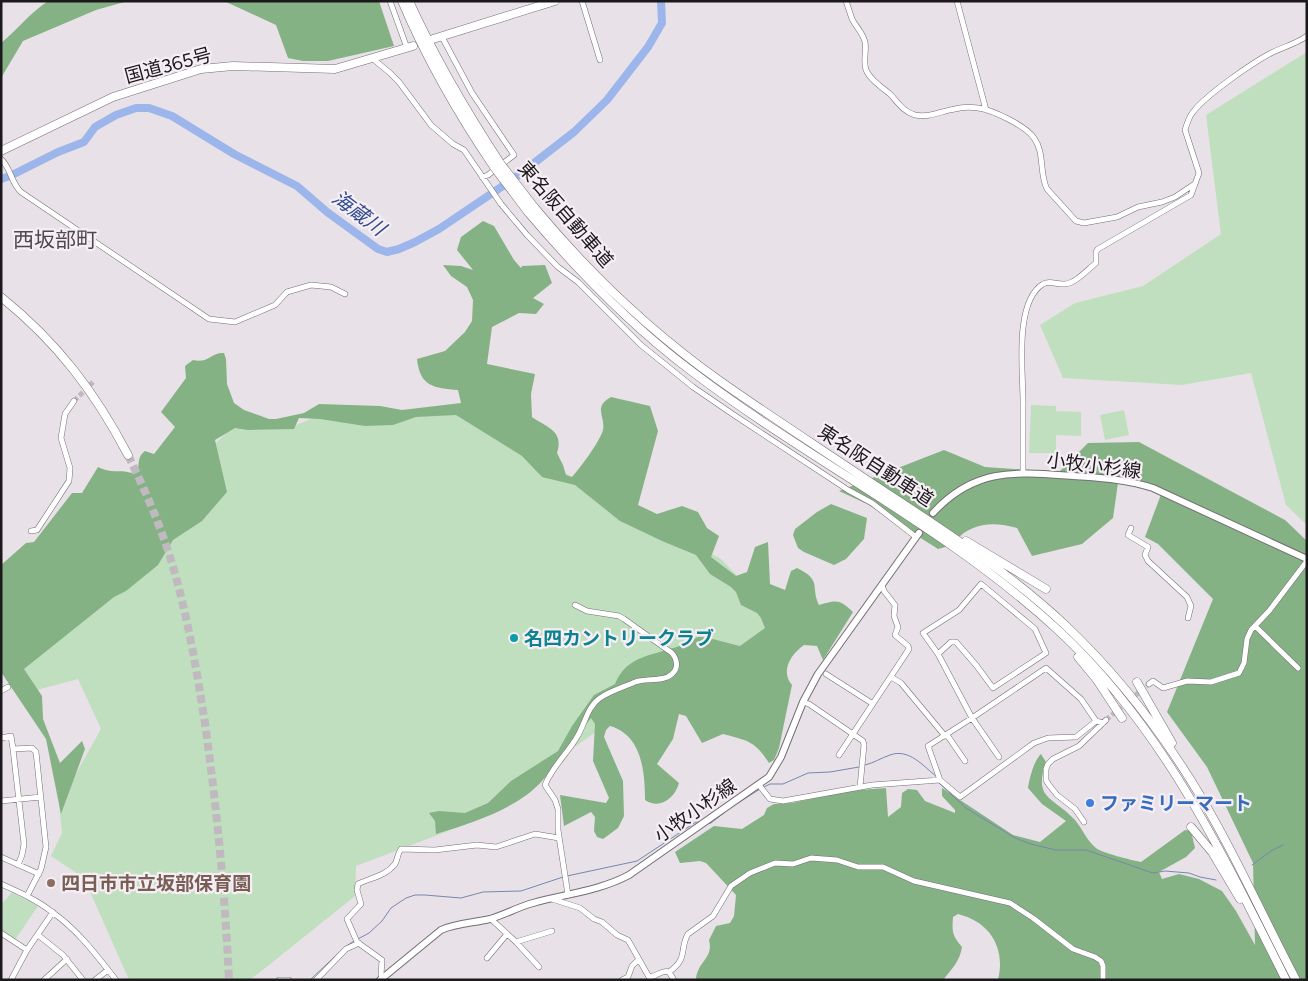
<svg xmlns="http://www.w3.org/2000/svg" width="1308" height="981" font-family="Figtree,'Noto Sans JP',sans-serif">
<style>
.green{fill:#c0dfbf}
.forest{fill:#85b285}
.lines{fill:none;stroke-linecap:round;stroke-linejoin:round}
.stream{stroke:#7687ad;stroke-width:1}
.river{stroke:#9cb6eb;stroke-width:8}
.minor-tunnel{stroke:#c0b9bf;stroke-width:5;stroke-dasharray:5 2.5;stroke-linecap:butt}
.highway-tunnel{stroke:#c0b9bf;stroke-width:8;stroke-dasharray:8 4;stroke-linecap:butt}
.minor-casing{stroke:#756d74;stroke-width:6}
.major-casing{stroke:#756d74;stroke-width:8}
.highway-casing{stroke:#756d74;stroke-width:9}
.minor{stroke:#fff;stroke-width:5}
.major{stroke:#fff;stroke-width:6}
.highway{stroke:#fff;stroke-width:8}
.highway-bridge-casing{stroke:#756d74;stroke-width:9;stroke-linecap:butt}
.highway-bridge{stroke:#fff;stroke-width:8}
.culture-dot{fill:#0f9aa8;stroke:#f6eef5;stroke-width:2}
.shop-dot{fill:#3f7fe0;stroke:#f6eef5;stroke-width:2}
.education-dot{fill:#8d6e63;stroke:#f6eef5;stroke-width:2}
.labels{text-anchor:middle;stroke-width:4.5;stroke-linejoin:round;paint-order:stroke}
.street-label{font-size:19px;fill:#1c191c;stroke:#f6eef5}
.culture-label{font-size:19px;font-weight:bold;fill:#0d838f;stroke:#f6eef5;text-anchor:start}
.shop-label{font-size:19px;font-weight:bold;fill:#366cbe;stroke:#f6eef5;text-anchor:start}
.education-label{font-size:19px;font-weight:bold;fill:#785e54;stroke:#f6eef5;text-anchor:start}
.water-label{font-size:20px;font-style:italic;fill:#304c8c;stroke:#f6eef5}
.quarter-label{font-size:21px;fill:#4f484e;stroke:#f6eef5}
</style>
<rect width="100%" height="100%" fill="#e9e1e8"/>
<path class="green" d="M1307,52V525L1286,505L1251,373L1182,385L1063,378L1040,325L1075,303L1143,286L1221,234L1206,115Z
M1031,405L1056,406V411L1081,412V436L1056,435V453H1029Z
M1124,410L1129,435L1105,440L1100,415Z
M456,413L721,559L780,619L759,661L627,710L464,825L356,866L355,896L259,973L249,980H129L84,878L51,856L62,833L59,804L101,729L78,679L33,691L21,670L214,445L232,427H291L316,417Z
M12,892L38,906L15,940L1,931V905Z"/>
<path class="forest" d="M48,1H128L96,10L23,41L1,78V43C18,29 30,13 48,1Z
M224,1H379L394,46L328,61H303L288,58L276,25Z
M483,221L494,226L514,260L521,268L522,266L545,265L552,283L533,298L544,304L536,314L519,313L492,327L487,364L535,374L531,394L532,417C548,428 564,431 557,453L563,465L566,475L572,477C583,464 595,448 602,433C608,418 591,408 611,397L650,406L658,431L638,505L657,514L682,506L698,512L707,528L719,536L711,557L736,576L747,572L755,547L768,542L770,584L785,590L791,571L797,568C823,581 810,586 819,605C837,600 839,599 853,612L823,660L817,646L804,645C791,654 780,671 792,685L779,748L774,760L769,763C754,740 748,741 723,734L702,743L686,716L679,714L673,739L657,764L679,783C675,798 660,810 645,800C645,772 642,735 610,726L606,730L604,737L623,781L624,816L618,828L603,839L597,837L594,831L595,817L591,812L564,826L560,795L606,803L609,798L593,761L595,724L591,718C575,739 559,762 542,781C517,809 471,823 436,834L435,821L429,813L439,811L465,813L488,803L511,781L558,751L572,726L594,695L615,684C627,654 654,656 682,645C687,643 693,638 699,637C709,637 730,644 740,646L765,628L761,618L757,613L741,605L736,592L731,587L710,574L696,555L662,541L620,521L575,485L542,477L522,456L456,415L416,417L393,425L365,426L320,419L299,418L294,429L248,430L235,428L215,440L227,492L202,521L173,540L158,565L126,591L114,597L24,669L42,696L43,719L60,763L82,741L85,749L61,814L46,739L1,672V565L26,543L34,542L72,493H82L98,467C111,474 119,469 132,473L138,469C139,462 138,456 145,451L154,454L175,427L161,412L186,378L185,366L193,360C208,364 211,352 224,353L226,359L227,384L234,403L244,410L269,419H276L304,413L319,404L380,406L402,410L461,403L458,390C434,388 420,387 417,359L445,351L465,332L472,321L473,300L467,287L451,276L443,265L461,266L473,270L457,250L461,237Z
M1139,442L1285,520L1307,541V980H998C1006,948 990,922 958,914L953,917C952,932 952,935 962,947C960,961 951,970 943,980H696C697,961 714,959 709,940L716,926L730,923L734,916L736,895L706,863L700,861L680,863L675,852L714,826L742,829L764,815L767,808L774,804L792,803L846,791L886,788L888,817L901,807L902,793L908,789L917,790L925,801L955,813V810L942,796V788L1013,835L1040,842L1066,821L1042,804L1028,788C1029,780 1034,760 1041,754L1046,762C1033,800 1053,796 1075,820C1082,828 1087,841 1096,848C1102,853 1131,860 1141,862L1185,830L1191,831L1195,848L1186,857L1159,872L1162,879L1179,874L1199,879L1222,891L1236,911L1255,945L1253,863L1207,767L1167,712L1213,599L1158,544L1145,537L1163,489L1136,479L1119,476L1113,518L1082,544L1032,556L1017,528C1001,524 987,522 971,529C957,535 955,546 938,549L867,504L839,491L944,450L985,467L1059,472L1088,443Z
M831,504L867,518L864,539L846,559L834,565L804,552L798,548L793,535L795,529L817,512Z"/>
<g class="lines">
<path class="stream" d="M865,765C874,763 881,758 890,755C909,748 923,766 937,777
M939,783L966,808L1015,838L1031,844L1056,850H1086L1153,873L1165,871L1189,873L1200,877L1216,880
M764,787L770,784H783L808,773L830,772L859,767
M738,803L760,789
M706,824L711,823L725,812
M1252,865L1271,851L1283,845
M567,876L637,861L696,822H699
M358,939L369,933L382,921L391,908L406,898L415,895H425L461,898L483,892L521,891L563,877
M310,980L345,947L354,941"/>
<path class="river" d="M1,179L10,176L58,152L84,142L95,127L116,115L136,108H149L172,116L234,154L297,186L327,212L378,249L387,252L399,249L415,242L439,229L516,177L574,132L607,100L648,47L662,23L661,1"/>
<path class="minor-tunnel" d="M74,401L93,382
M1106,720L1149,684"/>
<path class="highway-tunnel" d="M128,455C144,488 159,522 170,557C187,611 196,667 205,723C217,809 225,894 229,980"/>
<defs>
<path id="minor" d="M390,1L407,48
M582,1L600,60
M846,1C848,7 850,13 852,19C856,27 863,33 865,42C867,52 862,63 867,72C872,81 881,87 889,93C897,101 903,112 915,115C930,118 941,111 955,109C962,107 971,107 978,108C993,110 1026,126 1034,138C1045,153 1039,173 1047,189L1076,221L1084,223L1117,217L1138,207L1162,202L1175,197L1193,185
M957,1L986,110
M442,37L472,93L514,155L488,175L482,177
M372,58L390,73L399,82L431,125L453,144L464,150L501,204L527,235L558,267L578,282L641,345L693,387L734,415L848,490L872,503L916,537
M1,159C11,168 11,183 21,192L209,319L235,322L275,305L287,292L311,285L331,287L345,294
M1023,473C1023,449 1023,424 1023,400C1023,372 1014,302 1043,284C1050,280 1057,285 1065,284C1076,283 1087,270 1096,263V252L1098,249L1191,195L1199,173L1185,130C1187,123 1189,117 1193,112C1207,94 1251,64 1271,53C1283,47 1296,44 1307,36
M1131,528L1128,535L1148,547L1145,555L1148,561L1187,597L1191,606L1188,618
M31,531L37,530L69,481L70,468L61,438L65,414L74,401
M1255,626L1298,668
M938,654L951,642H956L976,665L993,688L1046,653L1035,629L981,584L959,610L923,633L938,654L972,718L1046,668L1081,699L1096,721L1103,723
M826,674L873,704
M891,677L901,683L945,736
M1149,684L1153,681L1163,688L1187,681L1211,682L1239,673L1244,663L1247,639L1251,630L1269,611L1307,561
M1,691L8,687
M803,702L809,704L863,741L864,745L860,787
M947,735L965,761
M1,738L11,736L13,749L32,748L36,752L46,847L41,869L27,896
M13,749L24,844L22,855L18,865
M839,755L909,649L908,646L895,635L898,627L894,616L895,605L884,591L882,585
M940,780L928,746L972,718L999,757
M759,785L770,799L783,801L872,785L940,780L960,797L1034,743L1048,738L1076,737L1096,721
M1,801L41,797
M1084,822L1075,809L1057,795L1049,785L1046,780V769L1048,764L1053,759L1079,746L1106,720
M1,857L39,874
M1,884C19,892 37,900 52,912C78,930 97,956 116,980
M568,895L558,830V809L555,800L545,785C552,767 567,754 577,737C585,724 587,707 600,698C610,691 624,687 635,682C646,678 664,682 672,674C679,668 677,659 672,653L624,619L619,616L587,611L575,605
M552,899L580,908L594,919L602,922L617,935L628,940L649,977C657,977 661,969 669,972C689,958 679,949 688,934L713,916L731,886L750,873L775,863L793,864L811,858L837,860L858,867H883L914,881L1010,903L1033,918L1073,949L1095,957L1101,961L1103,966V980
M491,919L516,942L539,967
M1,933L27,950
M38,935L63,955L83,980
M516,942L552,931
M487,958L507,934
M669,972L674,980
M383,979L381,975L382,960L357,942L347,919L361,904L357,890L358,884C370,878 386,876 395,864C398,859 397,854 401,849L435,850L477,845L496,847L535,834L559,838
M11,980L27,950L53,912
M44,980L67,959
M95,980L108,970
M279,980H289
M316,980L346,949L359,943
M622,980L628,977L632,966L638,960"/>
<path id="major" d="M933,513C975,467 1016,472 1073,476C1100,478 1126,479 1153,488L1307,559
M380,980L441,930C456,923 473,923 490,919C504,915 518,907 533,903C565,894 599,891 629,875L769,777L781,757L803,702L818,674L919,533"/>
<path id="highway" d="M402,1C427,60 458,114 494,167
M409,1C435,58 466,111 500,163
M433,39L555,1
M1,151L113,97L201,69L233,66L335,69L413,46
M534,207C588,272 651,332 720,381C768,415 818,447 867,480C935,525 1004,568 1064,624C1113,670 1154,722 1190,779C1230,843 1261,913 1296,980
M528,212C577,270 629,324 690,370C809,461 948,528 1059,631C1164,729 1222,853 1286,980
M1,297C57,342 95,392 128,455
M966,541L1046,589
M1078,657L1097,680L1122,718
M1137,682L1172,743
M1191,827L1212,852L1240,899"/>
</defs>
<use href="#minor" class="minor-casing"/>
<use href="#major" class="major-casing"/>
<use href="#highway" class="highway-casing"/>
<use href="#minor" class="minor"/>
<use href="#major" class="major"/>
<use href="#highway" class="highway"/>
<defs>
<path id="highway-bridge" d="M500,163L534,207
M494,167L528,212"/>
</defs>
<use href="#highway-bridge" class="highway-bridge-casing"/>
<use href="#highway-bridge" class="highway-bridge"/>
</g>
<circle class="culture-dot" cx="514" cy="638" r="5"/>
<circle class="shop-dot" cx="1090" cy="803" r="5"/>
<circle class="education-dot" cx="51" cy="883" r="5"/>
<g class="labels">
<g class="street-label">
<text transform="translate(168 65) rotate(-15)" y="7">国道365号</text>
<text transform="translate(566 214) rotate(49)" y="7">東名阪自動車道</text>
<text transform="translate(876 465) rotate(33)" y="7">東名阪自動車道</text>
<text transform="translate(1094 465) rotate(7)" y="7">小牧小杉線</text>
<text transform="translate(695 810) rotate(-35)" y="7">小牧小杉線</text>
</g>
<g class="culture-label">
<text x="524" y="645">名四カントリークラブ</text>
</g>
<g class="shop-label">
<text x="1100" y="810">ファミリーマート</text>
</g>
<g class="education-label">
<text x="61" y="890">四日市市立坂部保育園</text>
</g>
<g class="water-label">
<text transform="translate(359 213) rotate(37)" y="7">海蔵川</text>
</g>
<g class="quarter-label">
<text x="55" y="247">西坂部町</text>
</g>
</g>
<rect width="1308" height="981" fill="none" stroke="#1c191c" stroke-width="5"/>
</svg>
